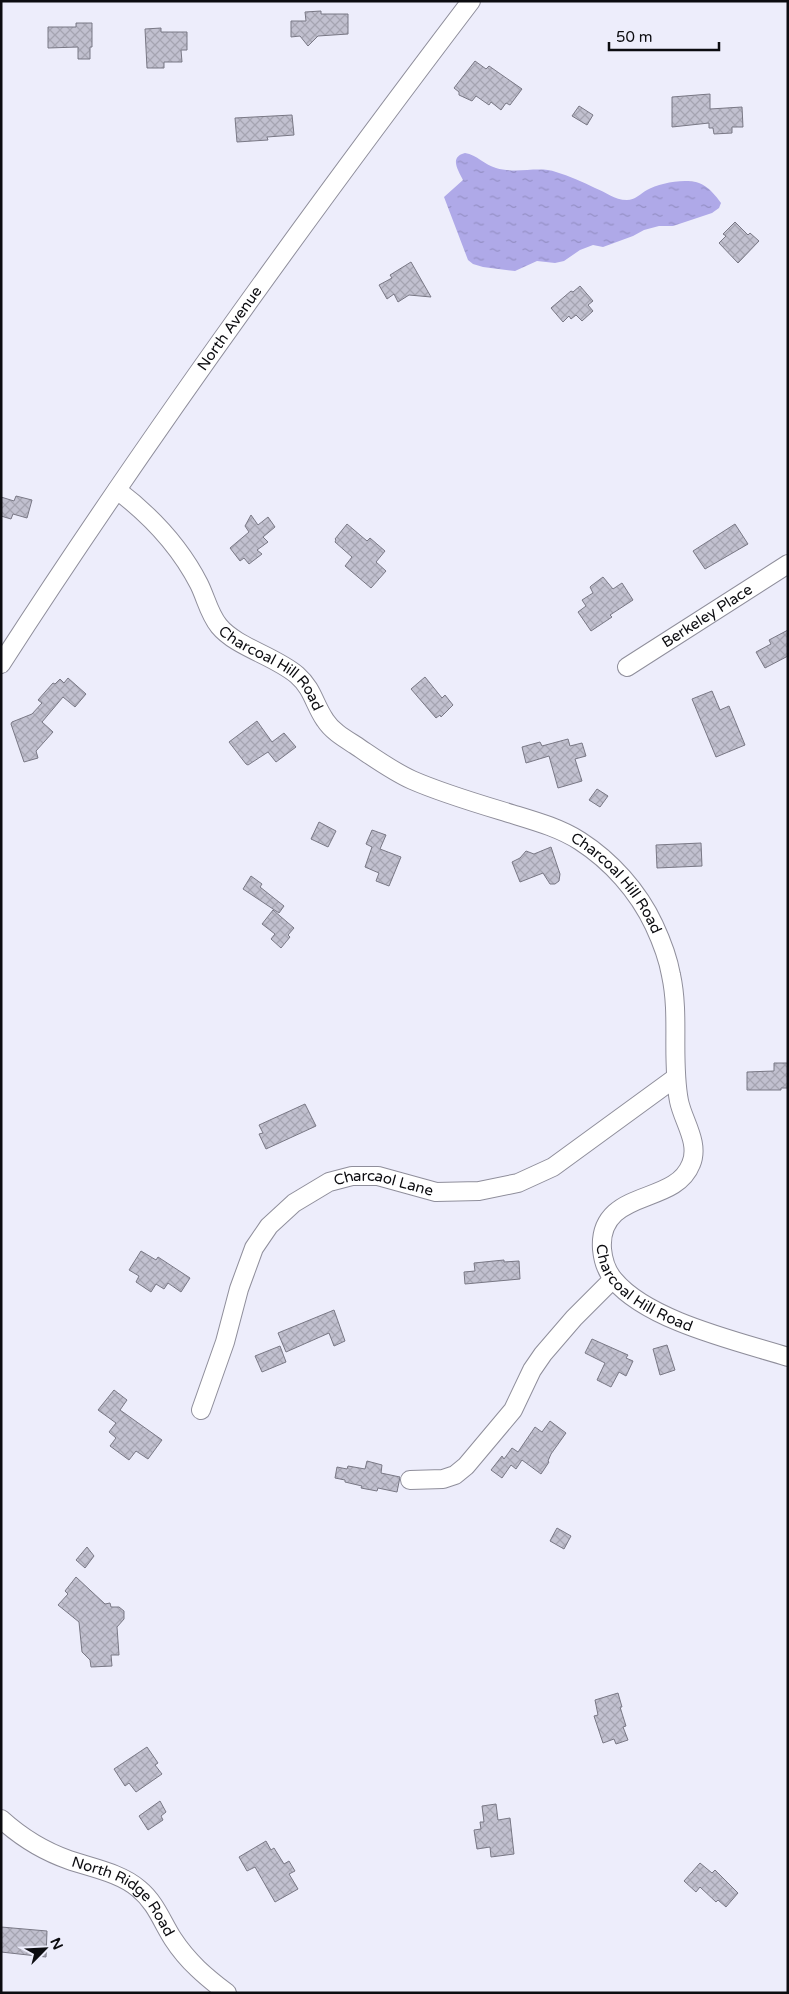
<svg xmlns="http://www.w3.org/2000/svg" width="789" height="1994" font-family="'Varela Round',sans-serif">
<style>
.water{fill:url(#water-ripples)}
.building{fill:url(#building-cross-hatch);stroke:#797885}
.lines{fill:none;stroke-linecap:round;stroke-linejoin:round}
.minor-casing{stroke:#8f8e9b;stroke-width:20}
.minor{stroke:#fff;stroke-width:18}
.labels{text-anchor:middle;stroke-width:4;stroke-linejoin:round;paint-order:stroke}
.street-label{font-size:15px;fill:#0c0c10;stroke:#ededfb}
</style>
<defs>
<pattern id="water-ripples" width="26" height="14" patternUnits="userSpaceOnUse" patternTransform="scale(1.25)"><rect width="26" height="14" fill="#afa9e8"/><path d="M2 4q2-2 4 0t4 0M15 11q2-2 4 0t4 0" fill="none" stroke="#9590c6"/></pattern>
<pattern id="building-cross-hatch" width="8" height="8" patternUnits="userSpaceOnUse" patternTransform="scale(1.25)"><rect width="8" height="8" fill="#c1c0cf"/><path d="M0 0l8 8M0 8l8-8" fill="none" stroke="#a5a4b1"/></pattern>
</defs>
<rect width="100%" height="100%" fill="#ededfb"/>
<path class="water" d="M465,153C477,155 485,165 496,168C515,174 540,166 556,172C569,176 583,182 595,188C606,192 614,200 627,200C635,200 640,194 647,190C659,183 685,178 699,183C708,186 716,196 721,203L719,208L712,213L673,226H659L644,230L633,236L603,247L593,245L580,250L564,261L555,263L537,261L515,271L483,267L473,264L468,260L444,197L463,180C458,170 449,157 465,153Z"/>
<path class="building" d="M321,11V14H348V34L318,36L308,46L300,36L291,37V21H306L305,12Z
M76,23H92V47H90V59H78V47L48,48V27H76Z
M161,28V32H187V50H181L182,62H164V68H147L145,29Z
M475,61L486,69L489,66L522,89L510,105L506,103L501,110L491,102L489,105L476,96L472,101L459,95V92L454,88Z
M710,94V109L742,107L743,127H732V133L714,134L713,128H709V123L672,127V97Z
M579,106L593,115L587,125L572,116Z
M292,115L294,135L267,137L268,140L237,142L235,118Z
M735,222L748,235L750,233L759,241L738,263L719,243L726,236L723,234Z
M411,262L431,297L409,295L398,302L394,294L387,299L379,285L392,278L390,275Z
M580,286L593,301L588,305L593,311L582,321L576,315L571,319L569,316L563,322L551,308L571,291L573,292Z
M16,496L32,500L27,518L13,514L11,519L1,516V497L14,501Z
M251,515L258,525L268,517L275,527L263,537L268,542L257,550L262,554L249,564L244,558L240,561L230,548L249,532L245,526Z
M347,524L367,541L370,538L385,551L376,562L386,571L371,588L345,566L352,557L335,542L336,540L335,539Z
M735,524L748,544L705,569L693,551Z
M603,577L613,589L622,583L633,600L610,615L612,617L591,631L578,612L586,606L582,600L593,593L590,587L591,586Z
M788,630V656L765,668L756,652L771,644L769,640Z
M425,677L442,698L445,695L453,705L441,717L440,715L436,718L411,689Z
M68,678L86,694L75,707L63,697L42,722L53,732L36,751L38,758L24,762L11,724L12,722L32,714L42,703L38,700L53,683L55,684L60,679L64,683Z
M712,691L720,710L729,706L745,745L716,757L692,699Z
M257,721L272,742L284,733L296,747L276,762L268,752L248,765L246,764L229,742Z
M568,739L570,746L582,743L586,756L575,759L582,781L558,788L549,756L526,763L522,747L540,742L542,746Z
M597,789L608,796L600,807L589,800Z
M319,822L336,831L328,847L311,839Z
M372,830L386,835L380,849L401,857L389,886L376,881L379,873L365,867L372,847L366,844Z
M701,843L702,866L657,868L656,845Z
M551,847L560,874L559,881L555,884H550L543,873L520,882L512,862L520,858L526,851L534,854Z
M251,876L262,884L260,887L284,906L279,913L243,889Z
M273,910L294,928L288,935L290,937L281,948L271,939L275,934L262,924Z
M774,1063H788V1088H781V1090H747V1072L774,1071Z
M305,1104L316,1126L266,1149L259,1134L263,1133L259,1125Z
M141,1251L156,1260L158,1257L190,1278L181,1292L168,1283L164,1289L156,1284L151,1292L136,1282L139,1276L129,1270Z
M504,1260V1262L519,1261L520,1279L465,1284L464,1272L475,1271L474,1263Z
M334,1310L345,1341L334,1346L329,1333L286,1352L278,1333Z
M592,1339L628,1355L626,1358L633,1361L626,1376L619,1372L611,1387L597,1380L605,1363L585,1353Z
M667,1345L675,1370L660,1375L653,1349Z
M280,1346L286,1362L262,1372L255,1356Z
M114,1390L127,1400L120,1410L162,1440L148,1459L136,1451L129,1460L110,1446L116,1438L109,1432L116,1423L98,1410Z
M550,1421L566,1433L551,1454L548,1461L549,1462L541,1474L522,1460L516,1469L511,1465L502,1478L491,1470L502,1456L504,1459L512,1448L518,1452L535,1427L542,1432Z
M367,1461L382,1465L381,1473L400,1477L397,1492L378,1488L377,1491L361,1488L362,1486L345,1482V1480L335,1478L337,1467L347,1469L348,1466L365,1469Z
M557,1528L571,1536L564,1549L550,1541Z
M87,1547L94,1556L85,1568L76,1560Z
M76,1577L105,1604L110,1603L111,1607H119L124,1611V1619L117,1627L119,1655H111L112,1666L91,1667L90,1660L82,1652L79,1622L58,1605L68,1594L65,1591Z
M618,1693L622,1707H620L626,1726L623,1727L628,1740L616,1744L614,1739L603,1743L594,1716L598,1715L595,1700Z
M147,1747L158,1763L155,1765L162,1774L136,1792L129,1783L125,1786L114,1769Z
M160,1801L166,1812L161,1816L163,1820L148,1830L139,1816Z
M496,1804L498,1820L510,1818L514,1854L491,1857L490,1847L477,1849L474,1830L481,1829L480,1822H484L482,1806Z
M266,1841L271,1850L274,1848L284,1864L289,1861L295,1871L289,1874L298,1889L275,1902L255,1867L247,1871L239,1857Z
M700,1863L712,1873L715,1870L738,1893L726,1907L718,1900L716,1902L700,1887L696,1892L684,1881Z
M1,1927L47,1931L46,1957L1,1952Z"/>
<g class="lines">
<defs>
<g id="minor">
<path id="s1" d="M117,490C150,515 180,547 199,584C206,598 209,614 219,626C236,647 275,656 297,675C313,689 314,704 325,720C332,731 344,738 355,745C373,757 392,771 412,780C444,794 479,804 512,814C535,821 560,828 580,841C611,861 638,891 654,925C661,940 668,958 671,975C680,1016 671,1059 679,1101C683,1121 700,1143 691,1164C679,1195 637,1193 615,1213C604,1223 601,1235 602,1249C603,1260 607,1272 614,1280C648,1321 737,1341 788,1357"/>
<path id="s2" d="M1,664C148,436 307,217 471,1"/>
<path id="s3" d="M627,667L788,564"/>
<path id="s4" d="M201,1410L225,1342L239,1289L254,1248L269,1226L294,1203L329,1182L352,1176H378L436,1192L479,1191L518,1183L553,1167L675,1078"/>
<path d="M410,1480L443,1479L455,1475L466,1466L513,1410L532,1370L543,1354L574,1318L613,1279"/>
<path id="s5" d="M1,1819C22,1838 43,1851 69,1860C92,1868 121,1873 139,1889C156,1903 162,1922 173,1939C188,1962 206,1977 227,1993"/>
</g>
</defs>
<use href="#minor" class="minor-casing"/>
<use href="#minor" class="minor"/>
</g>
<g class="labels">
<g class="street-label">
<text dy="5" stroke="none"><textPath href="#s2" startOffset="406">North Avenue</textPath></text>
<text dy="5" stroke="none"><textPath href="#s3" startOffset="95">Berkeley Place</textPath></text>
<text dy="5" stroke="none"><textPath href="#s1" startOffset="241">Charcoal Hill Road</textPath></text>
<text dy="5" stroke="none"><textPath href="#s1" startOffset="660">Charcoal Hill Road</textPath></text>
<text dy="5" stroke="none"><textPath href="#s4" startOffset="328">Charcaol Lane</textPath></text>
<text dy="5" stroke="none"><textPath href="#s1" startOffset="1155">Charcoal Hill Road</textPath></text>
<text dy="5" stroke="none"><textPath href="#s5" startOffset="148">North Ridge Road</textPath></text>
</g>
</g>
<rect width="789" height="1994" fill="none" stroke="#0c0c10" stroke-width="5"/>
<g transform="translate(45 1949) rotate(66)" stroke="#ededfb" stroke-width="4" paint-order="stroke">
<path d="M0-4L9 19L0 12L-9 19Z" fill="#0c0c10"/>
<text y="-8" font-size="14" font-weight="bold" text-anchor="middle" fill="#0c0c10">N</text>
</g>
<path d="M609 42v8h110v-8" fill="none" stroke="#0c0c10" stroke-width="2.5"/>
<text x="616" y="42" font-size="15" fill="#0c0c10" stroke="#ededfb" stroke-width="4" paint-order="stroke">50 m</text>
</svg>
